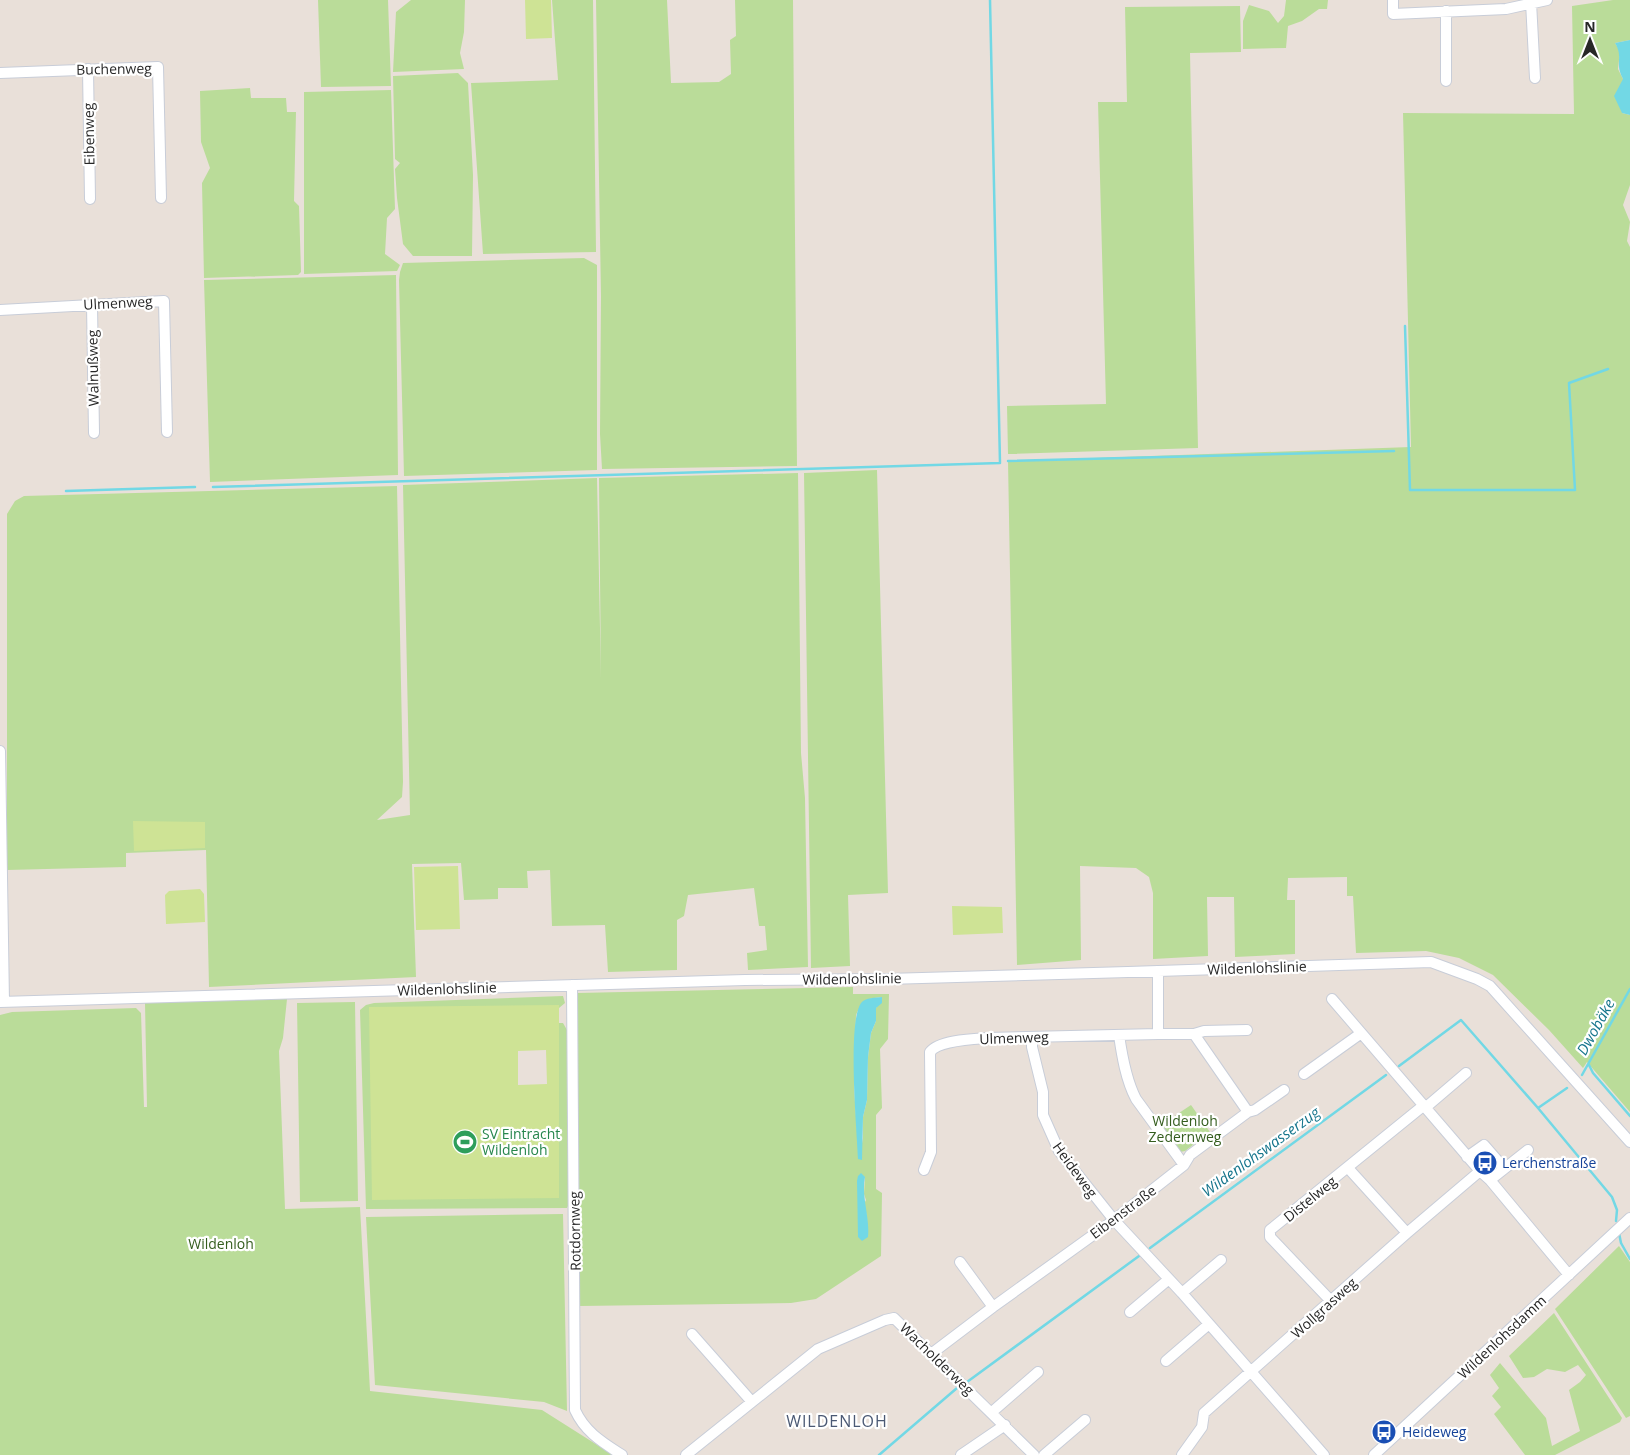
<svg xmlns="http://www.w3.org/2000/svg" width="1630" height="1455" font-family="'Open Sans',sans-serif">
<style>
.green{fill:#badc99;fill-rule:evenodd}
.pitch{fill:#cee395;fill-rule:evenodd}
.water{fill:#72d8e5}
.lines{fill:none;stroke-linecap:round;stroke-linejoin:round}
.stream{stroke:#72d8e5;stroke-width:2.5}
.minor-casing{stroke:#c8cdd8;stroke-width:12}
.minor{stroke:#fff;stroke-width:10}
.labels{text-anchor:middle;stroke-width:4.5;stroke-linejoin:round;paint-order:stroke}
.street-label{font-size:14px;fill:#272727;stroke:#fff}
.park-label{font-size:14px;fill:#345d1e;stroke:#fff}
.leisure-label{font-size:14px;fill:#27864d;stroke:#fff;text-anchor:start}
.transit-label{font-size:14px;fill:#164399;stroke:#fff;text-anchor:start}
.water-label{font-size:15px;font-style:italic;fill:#16758c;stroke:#fff}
.quarter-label{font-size:16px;letter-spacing:1px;fill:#4b5974;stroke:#fff}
</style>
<rect width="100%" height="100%" fill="#e9e0d9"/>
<path class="green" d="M318,0H388L391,86L321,87Z
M411,0H465L464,32L460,53L464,69L393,72L396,12Z
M552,0H593L596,252L483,254L471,83L558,80Z
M596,0H667L671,83L719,82L731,74L730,40L736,36L735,0H793L797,466L602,469L600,434L601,296Z
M1286,0H1328L1327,9H1319L1302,21L1288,26L1286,48L1243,49V21L1249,5L1269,11L1278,23L1284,16Z
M1613,0H1630V40L1615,43L1620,51L1618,69L1623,79L1622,113L1630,115V185L1623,205L1630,222L1627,241L1630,247V1112L1587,1062L1583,1068L1549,1030L1493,975L1459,958L1426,951L1356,953L1353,896H1347V877L1288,878L1287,900H1295V954L1235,957L1234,897H1207L1208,956L1153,959V893L1149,877L1136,868L1080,866L1081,960L1017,965L1008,461L1411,447L1403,113L1574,114L1572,6Z
M1240,6L1241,52L1190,53L1198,448L1008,454L1007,406L1106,404L1098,102H1127L1125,7Z
M458,73L468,83L473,175L472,256H413L403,244L397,198L395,169L400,163L395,159L393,76Z
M250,88L251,98H286L287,112H296L294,201L299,206L301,272L298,275L204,278L202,183L210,168L201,142L200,91Z
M391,90L395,209L387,218L385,254L400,265L397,271L304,274V92Z
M584,258L597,265V470L404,476L399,280L400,272L403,263Z
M396,275L398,475L210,482L204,280Z
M877,470L888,893L848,895L850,966L811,968L804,473Z
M798,473L801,753L805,798L808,967L748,970L747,953L767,950L765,926H759L754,888L688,895L684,916L677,920V970L608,972L605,925L552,926L550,870L527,871L528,888H498V899L464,900L461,863L412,864L416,977L209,987L206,850L126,853V867L7,870V514L15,501L24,496L397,486L403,782L402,797L377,820L410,815L403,485L597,478L601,678L599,478Z
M853,987V994H889L888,1039L880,1049L882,1108L876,1115V1189L882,1193L881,1256L816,1299L791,1303L580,1306L577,993ZM882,997L876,1008V1021L871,1033L868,1057L867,1100L863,1117V1138L859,1159L854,1088L856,1015C863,1000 865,999 882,997ZM858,1176L865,1177L864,1194L866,1200L864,1204L867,1217L858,1237Z
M563,996L565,1003L559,1008L382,1010L547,1194L557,1023H563L567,1030L569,1204L567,1208L366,1209L360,1010L366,1005L374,1003Z
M287,999L283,1038L279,1051L285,1209L360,1207L370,1391L542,1410L613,1455H0V1015L12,1012L136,1008L141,1013L144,1107H147L145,1003Z
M355,1002L358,1201L300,1202L297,1003Z
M1191,1105L1210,1132L1185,1151L1180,1152L1161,1125Z
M563,1214L567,1411L544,1402L375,1385L366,1217Z
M1619,1246L1630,1262V1416L1626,1418L1555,1309Z
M1554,1313L1622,1418L1620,1422L1555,1455H1525L1494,1414L1501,1407L1492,1396L1499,1388L1490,1375L1500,1363L1546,1418L1552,1446L1580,1431L1569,1390L1580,1382L1586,1375L1578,1365L1565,1372L1547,1369L1534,1377L1523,1378L1509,1356Z"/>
<path class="pitch" d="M525,0H551L552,38L526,39Z
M133,821L205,822V848L134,851Z
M458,866L460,929L416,930L414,867Z
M200,889L204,894L205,922L166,924L165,895L169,891Z
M952,906L1002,907L1003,933L953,935Z
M559,1005V1198L372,1200L369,1007ZM546,1050L547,1084L518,1085V1051Z"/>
<path class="water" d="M1630,40V115L1622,113L1614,96L1623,79C1614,62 1624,58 1615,43Z
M882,997V1003L876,1008V1021L871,1033L868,1057L867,1100L863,1117L862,1160L858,1159C857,1131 847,1023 861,1003C866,997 875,998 882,997Z
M861,1173L865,1177C861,1197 870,1216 868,1237L862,1241L858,1237L857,1181L858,1176Z"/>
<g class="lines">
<path class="stream" d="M1405,326L1410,490H1575L1569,383L1608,369
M1008,461L1394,451
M213,487L1000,463L990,0
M66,491L195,487
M1589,1065L1593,1073L1630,1116
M1399,1066L1461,1020L1538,1108
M1582,1075L1630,989
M1567,1088L1538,1108L1612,1197L1617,1210L1616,1221
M1619,1233L1621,1243L1630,1259
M1150,1248L1386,1075
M967,1382L1139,1256
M879,1455L957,1388"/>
<defs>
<path id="minor" d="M1393,0V14L1506,9L1547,0
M1531,2L1535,78
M88,69L90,199
M0,73L158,67L161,198
M1446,81V11
M92,304L94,433
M0,310L164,301L167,432
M0,751L4,1002
M572,985L575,1410C585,1432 602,1442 622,1455
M1332,999L1480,1171L1490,1180L1569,1275
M0,1002L745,980L887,979L1128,972L1431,962L1477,979L1490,986L1630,1142
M1158,1034H1194L1248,1112
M1194,1034L1204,1031L1247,1030
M1119,1035C1122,1056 1126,1080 1136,1099L1184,1165
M1032,1037V1047L1043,1092V1115L1059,1151L1114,1220L1182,1293L1324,1455
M1304,1074L1360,1034
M1425,1108L1466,1073
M1467,1157L1484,1145L1504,1168
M1348,1168L1407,1233
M924,1170L931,1152L930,1052C939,1040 973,1039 988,1038L1158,1034V971
M1490,1180L1528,1150
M960,1262L993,1307
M1182,1293L1221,1260
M1331,1301L1270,1237V1230L1423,1106
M1130,1312L1169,1279
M692,1334L752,1402
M931,1354L993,1307L1114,1220L1184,1165L1190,1155L1248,1112L1255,1110L1284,1090
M1166,1361L1209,1324
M992,1412L1038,1372
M686,1455L818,1349L885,1320L894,1318L1034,1455
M961,1455L1005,1425
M1044,1455L1085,1420
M1182,1455L1202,1427L1204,1413L1407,1233L1480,1171
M1374,1455L1630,1218"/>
</defs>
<use href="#minor" class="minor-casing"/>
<use href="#minor" class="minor"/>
</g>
<defs>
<symbol id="stadium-disc" viewBox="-11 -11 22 22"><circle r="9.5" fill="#2e9e5b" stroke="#fff"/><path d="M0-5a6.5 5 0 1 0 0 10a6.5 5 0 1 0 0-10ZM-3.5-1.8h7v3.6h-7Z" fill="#fff"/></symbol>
<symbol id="bus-disc" viewBox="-11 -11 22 22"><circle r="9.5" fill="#1a4fb4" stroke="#fff"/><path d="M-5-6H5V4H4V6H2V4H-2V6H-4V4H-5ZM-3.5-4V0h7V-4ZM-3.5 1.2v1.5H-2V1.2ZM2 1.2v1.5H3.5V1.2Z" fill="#fff"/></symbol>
</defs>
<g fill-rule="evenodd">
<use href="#stadium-disc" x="451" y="1128" width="28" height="28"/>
<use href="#bus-disc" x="1471" y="1149" width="28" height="28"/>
<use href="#bus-disc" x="1370" y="1418" width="28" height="28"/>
</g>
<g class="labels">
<g class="street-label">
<text transform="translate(114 69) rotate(-1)" y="5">Buchenweg</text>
<text transform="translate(89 134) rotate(-91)" y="5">Eibenweg</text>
<text transform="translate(118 303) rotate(-3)" y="5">Ulmenweg</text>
<text transform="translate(93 368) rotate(-91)" y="5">Walnußweg</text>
<text transform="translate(1257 968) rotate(-2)" y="5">Wildenlohslinie</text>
<text transform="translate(852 979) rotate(-1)" y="5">Wildenlohslinie</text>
<text transform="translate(447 989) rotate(-2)" y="5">Wildenlohslinie</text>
<text transform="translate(1014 1038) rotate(-2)" y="5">Ulmenweg</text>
<text transform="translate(1075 1170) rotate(54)" y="5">Heideweg</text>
<text transform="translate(1310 1199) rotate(-39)" y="5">Distelweg</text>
<text transform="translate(1123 1212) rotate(-37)" y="5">Eibenstraße</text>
<text transform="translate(575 1231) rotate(-91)" y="5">Rotdornweg</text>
<text transform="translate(1324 1308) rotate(-42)" y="5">Wollgrasweg</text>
<text transform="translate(1502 1337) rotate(-43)" y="5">Wildenlohsdamm</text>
<text transform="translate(937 1359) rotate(44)" y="5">Wacholderweg</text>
</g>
<g class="park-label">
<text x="1185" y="1126">Wildenloh<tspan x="1185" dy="16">Zedernweg</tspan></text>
<text x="221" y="1249">Wildenloh</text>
</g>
<g class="leisure-label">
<text x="482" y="1139">SV Eintracht<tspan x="482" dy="16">Wildenloh</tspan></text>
</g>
<g class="transit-label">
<text x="1502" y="1168">Lerchenstraße</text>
<text x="1402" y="1437">Heideweg</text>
</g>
<g class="water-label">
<text transform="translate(1596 1027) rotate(-61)" y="5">Dwobäke</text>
<text transform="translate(1261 1152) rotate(-36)" y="5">Wildenlohswasserzug</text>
</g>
<g class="quarter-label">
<text x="837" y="1427">WILDENLOH</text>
</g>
</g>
<g transform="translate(1590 40)" stroke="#ffffff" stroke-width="4" paint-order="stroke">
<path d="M0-4L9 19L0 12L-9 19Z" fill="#272727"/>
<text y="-8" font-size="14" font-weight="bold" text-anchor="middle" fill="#272727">N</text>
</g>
</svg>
